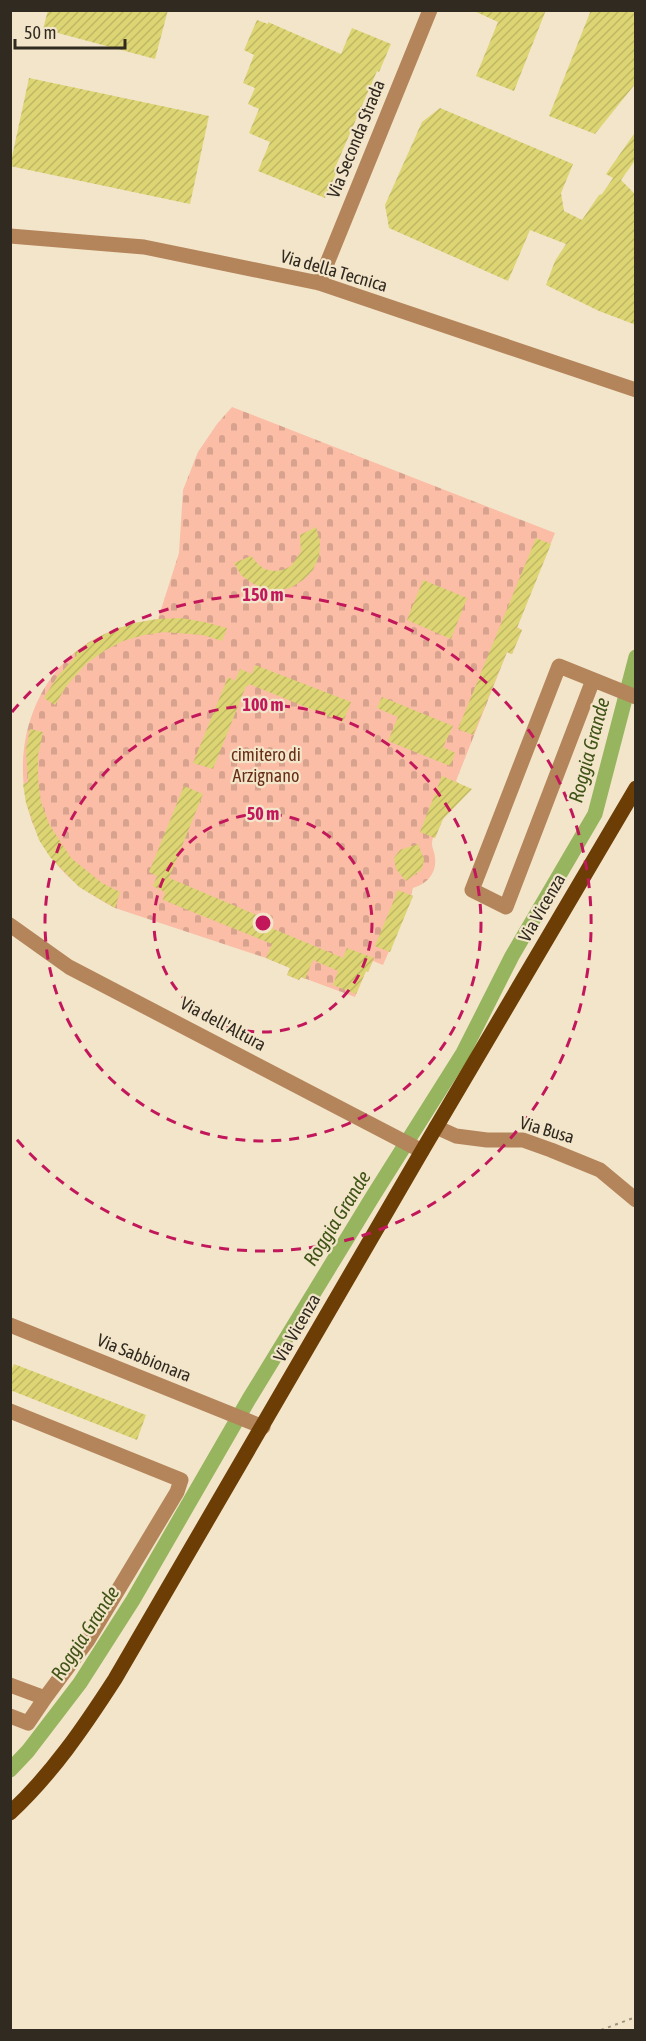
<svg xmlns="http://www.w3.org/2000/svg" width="646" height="2041" font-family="'Asap Condensed',sans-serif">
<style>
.cemetery{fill:url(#cemetery-stones)}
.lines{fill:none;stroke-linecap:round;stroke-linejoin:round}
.canal{stroke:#96b55e;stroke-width:15}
.building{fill:url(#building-hatch)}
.path{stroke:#9d937f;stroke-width:2;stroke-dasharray:3 4.5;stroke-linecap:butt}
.minor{stroke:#b4855b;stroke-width:15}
.major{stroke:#6c3d04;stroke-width:15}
.ring{fill:none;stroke:#c2185b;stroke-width:3;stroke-dasharray:10 8}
.labels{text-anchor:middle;stroke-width:4.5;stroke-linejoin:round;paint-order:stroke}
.street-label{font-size:18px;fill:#302a20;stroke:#f3e5ca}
.park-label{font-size:18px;fill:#672e16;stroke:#f3e5ca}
.water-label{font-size:20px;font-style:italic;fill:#415417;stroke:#f3e5ca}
.centre{fill:#c2185b;stroke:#f3e5ca;stroke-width:3}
.ring-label{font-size:18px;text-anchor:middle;font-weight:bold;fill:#c2185b;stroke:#f3e5ca;stroke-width:4.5;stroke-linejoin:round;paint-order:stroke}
</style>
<defs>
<pattern id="cemetery-stones" width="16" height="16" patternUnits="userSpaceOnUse" patternTransform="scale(1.5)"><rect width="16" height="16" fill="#fbbda5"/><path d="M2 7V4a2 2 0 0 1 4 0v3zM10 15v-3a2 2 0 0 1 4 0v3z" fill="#d7a38e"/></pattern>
<pattern id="building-hatch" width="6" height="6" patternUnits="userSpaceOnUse" patternTransform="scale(1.5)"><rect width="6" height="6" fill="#ddd574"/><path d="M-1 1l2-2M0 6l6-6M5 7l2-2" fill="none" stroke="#beb764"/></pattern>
</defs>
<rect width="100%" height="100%" fill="#f3e5ca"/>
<path class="cemetery" d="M232,407L555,533L517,627L522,630L512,654L507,652L456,781L458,783L435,838H433C430,847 435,850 435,858C437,873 427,884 413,888L411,895L413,896L383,965L373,961L368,972L366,971L355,997L301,977L299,980L287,975L290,968L266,958L115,908C90,895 67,880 51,857C6,796 16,702 74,653C98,633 127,624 158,619L179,553L183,490L198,452L217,424Z"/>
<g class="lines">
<path class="canal" d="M10,1770L28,1751L80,1683L133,1600L249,1399L373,1196L463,1053L512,956L595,814L636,657"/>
</g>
<path class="building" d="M48,10H168L155,59L43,29Z
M472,10H546L514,91L476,76L498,22Z
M591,10H636V83L595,134L549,116Z
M257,20L268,24V22L341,54L352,28L391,44L379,72L377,71L335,168L338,169L325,198L258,171L270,142L249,133L259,109L248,104L255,88L243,83L254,55L244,50Z
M29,78L209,116L190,204L10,166Z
M440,108L573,164L561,193L564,211L582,220L599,195L602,194L613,178L606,174L636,131V159L621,180L636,195V325L599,311L546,285L555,261L566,244L530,230L508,281L389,228L385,205L422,122Z
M316,527L320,542L319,556L313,570L303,580L290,588L277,590L264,589L252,583L241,575L234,563L251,556L257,563L264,569L274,571L283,570L291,566L301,552L300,535Z
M536,538L551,544L517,628L522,630L512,654L507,652L473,735L458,729Z
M423,580L467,598L451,639L407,620Z
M181,618L204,622L227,628L222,641L203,635L164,632L144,635L123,641L104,651L87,663L67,685L55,705L44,698L57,677L77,655L74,653L93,640L113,630L134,623L158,619Z
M255,665L351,702L343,722L249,684L248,686H246L213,769L193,763L228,677L235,681L240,669L252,674Z
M382,697L453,726L443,747L455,753L450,766L388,741L398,717L377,708Z
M30,729L43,732L38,755V779L41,802L49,824L71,858L102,883L120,892L115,908L79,887L50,857L39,840L26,803L23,784L28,782L26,749Z
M442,776L472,789L443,819L435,838L420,832Z
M184,786L203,794L169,878L266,919L264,925L343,958L347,948L374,958L368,972L366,971L356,994L333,985L338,971L313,960L305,979L301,977L299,980L287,975L290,968L266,958L272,944L163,900L165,892L153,886L157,876L149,872Z
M418,844L424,859L422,869L406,881L396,869L394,858L400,850Z
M398,890L413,896L390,952L375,946Z
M14,1364L146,1415L137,1440L10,1390V1373Z"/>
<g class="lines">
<path class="path" d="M635,827H636
M601,2030L636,2017"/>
<path class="minor" d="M10,236L144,247L319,283L636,390
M319,283L430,10
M593,680L506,907L472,890L559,666L636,697
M10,925L69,967L422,1151
M436,1127L456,1136L487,1140H523L551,1150L600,1170L636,1200
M10,1325L263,1427
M10,1411L181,1480L177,1492L88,1640L45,1698
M10,1685L45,1698L28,1723L10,1716"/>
<path class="major" d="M10,1813C52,1774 84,1727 115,1679L422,1151L636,788"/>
</g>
<g class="ring">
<circle cx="263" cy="923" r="109"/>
<circle cx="263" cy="923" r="218"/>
<path d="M12 712A328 328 0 1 1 12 1134"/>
</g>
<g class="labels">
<g class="street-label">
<text transform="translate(356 139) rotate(-68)" y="6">Via Seconda Strada</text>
<text transform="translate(334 271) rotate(16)" y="6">Via della Tecnica</text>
<text transform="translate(542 908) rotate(-60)" y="6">Via Vicenza</text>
<text transform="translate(223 1024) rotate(28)" y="6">Via dell'Altura</text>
<text transform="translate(547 1130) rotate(16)" y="6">Via Busa</text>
<text transform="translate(297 1328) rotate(-60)" y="6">Via Vicenza</text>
<text transform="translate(144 1358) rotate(22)" y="6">Via Sabbionara</text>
</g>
<g class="park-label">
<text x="266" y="761">cimitero di<tspan x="266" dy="21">Arzignano</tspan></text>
</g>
<g class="water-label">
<text transform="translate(589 750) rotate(-75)" y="7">Roggia Grande</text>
<text transform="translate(337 1218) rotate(-58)" y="7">Roggia Grande</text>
<text transform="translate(85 1633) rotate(-57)" y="7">Roggia Grande</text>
</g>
</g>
<circle cx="263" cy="923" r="9" class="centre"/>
<g class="ring-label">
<text x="263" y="601">150 m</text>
<text x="263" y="711">100 m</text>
<text x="263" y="820">50 m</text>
</g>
<rect width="646" height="2041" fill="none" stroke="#302a20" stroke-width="24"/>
<path d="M15 39v9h110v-9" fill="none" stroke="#302a20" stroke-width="3"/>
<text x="24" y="39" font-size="18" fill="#302a20" stroke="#f3e5ca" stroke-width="4.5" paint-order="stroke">50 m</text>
</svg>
